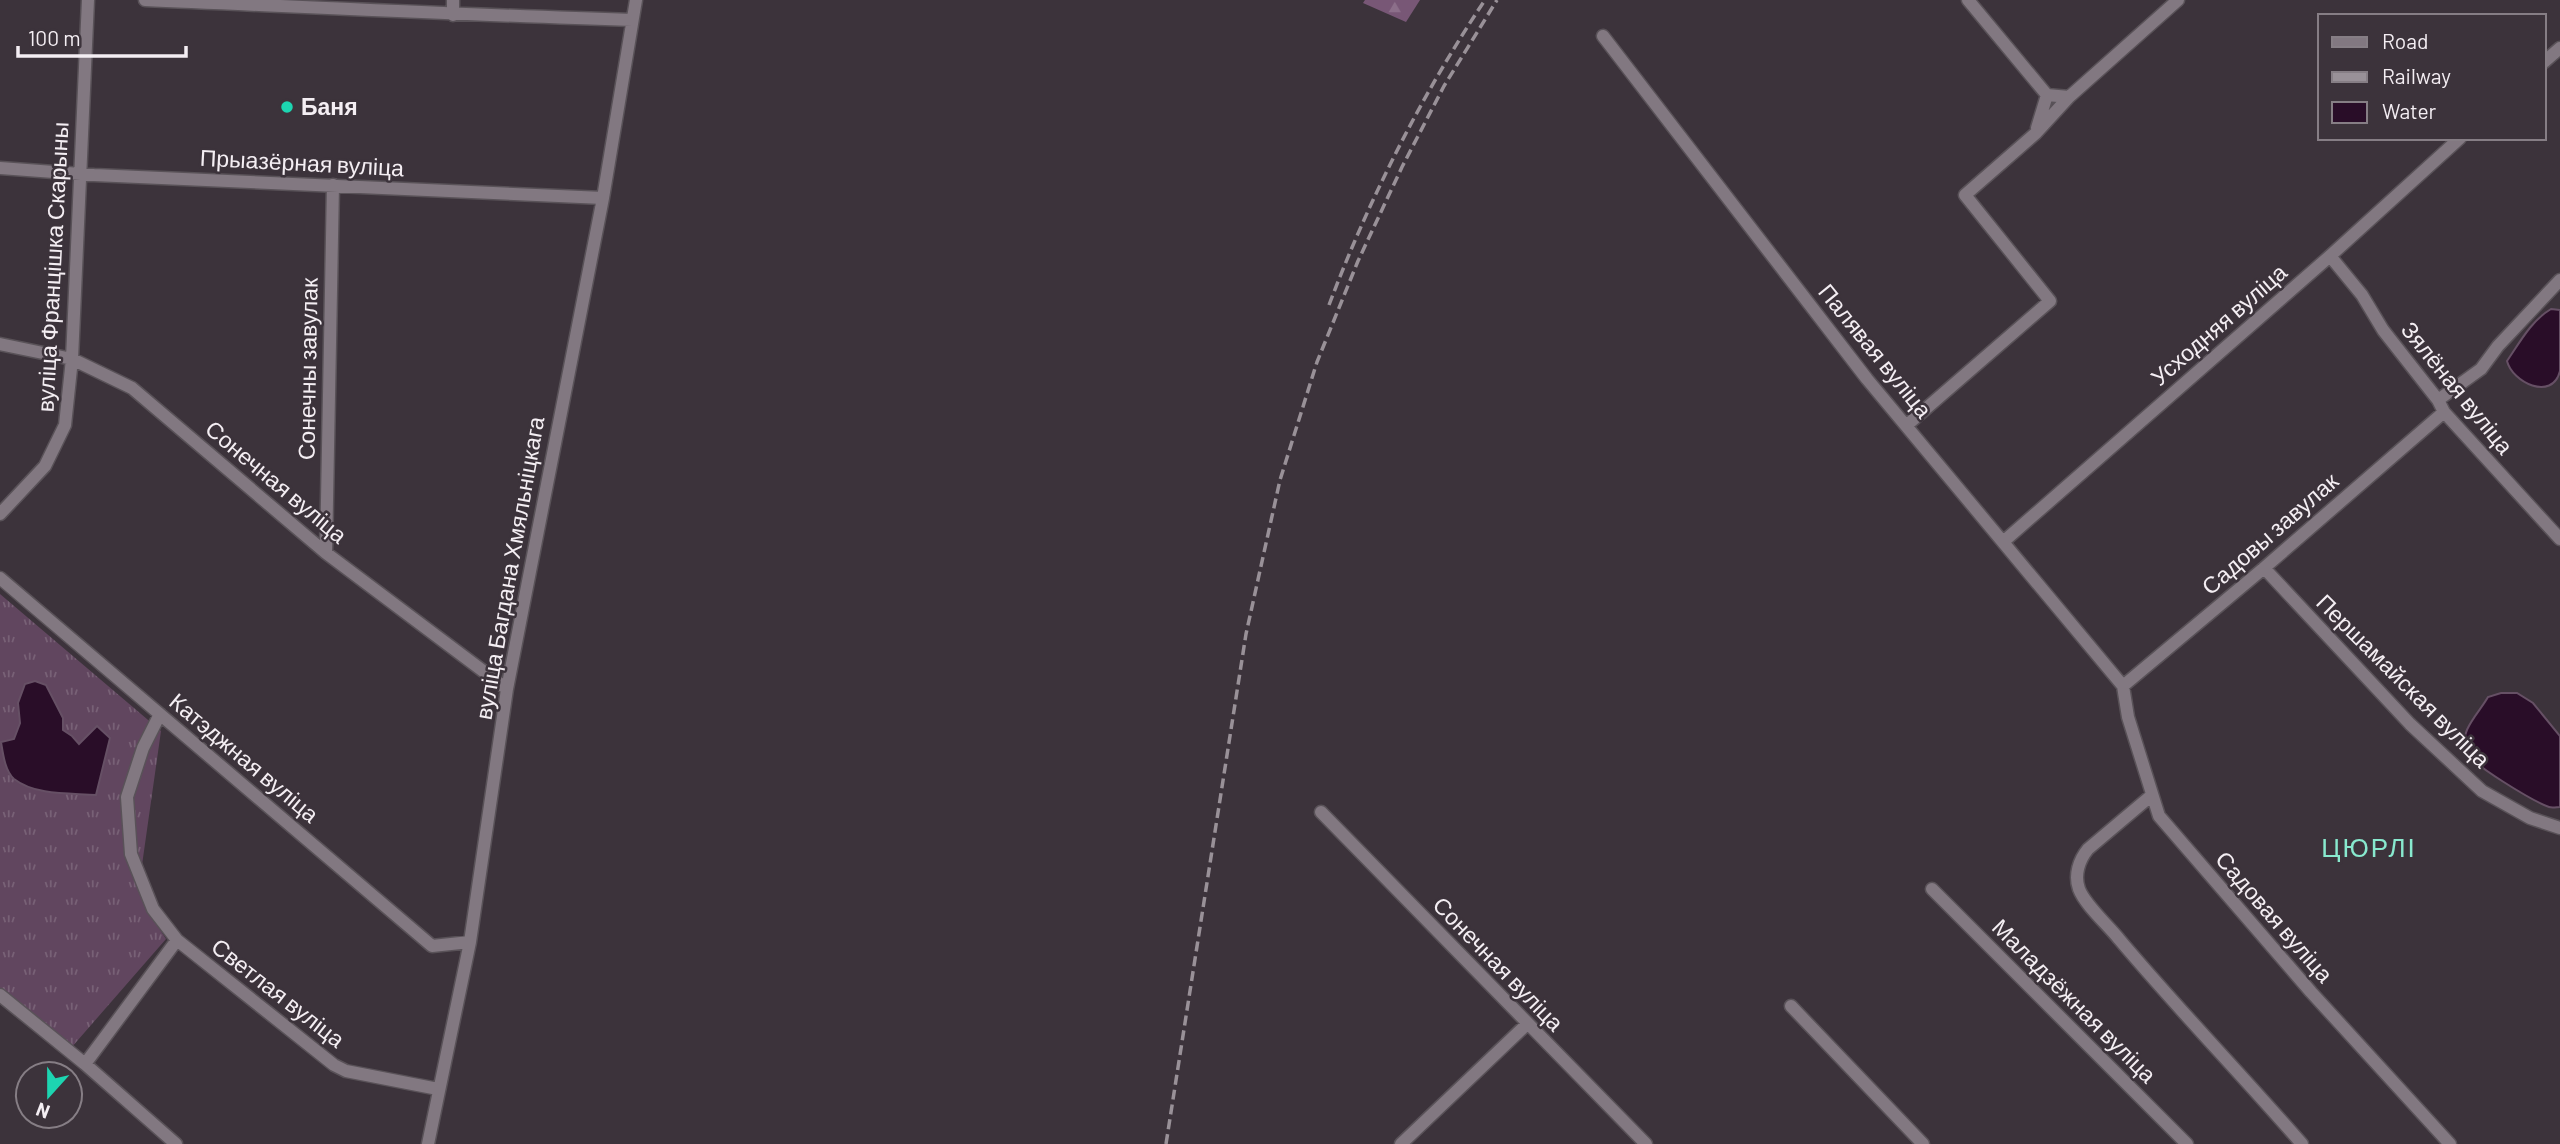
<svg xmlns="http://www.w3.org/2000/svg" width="2560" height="1144" font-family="Barlow,sans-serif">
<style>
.grass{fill:url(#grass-tufts)}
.forest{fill:url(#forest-firs)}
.water{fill:#290d28;stroke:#665065;stroke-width:2}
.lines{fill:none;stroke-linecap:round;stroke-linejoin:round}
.minor-casing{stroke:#595258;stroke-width:15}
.minor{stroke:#827881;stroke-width:12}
.rail{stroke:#999198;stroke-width:3.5;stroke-dasharray:10 5;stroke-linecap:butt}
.poi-dot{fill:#1dd5b1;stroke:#3c333b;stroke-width:2.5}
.labels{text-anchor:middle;stroke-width:5;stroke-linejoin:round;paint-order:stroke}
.poi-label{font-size:23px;font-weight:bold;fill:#f4eef3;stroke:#3c333b;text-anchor:start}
.street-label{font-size:23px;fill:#f4eef3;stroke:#3c333b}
.quarter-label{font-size:26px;letter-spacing:2px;fill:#88e9ce;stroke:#3c333b}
</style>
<defs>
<pattern id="grass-tufts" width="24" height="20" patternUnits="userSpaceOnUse" patternTransform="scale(1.75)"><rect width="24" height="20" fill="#61465f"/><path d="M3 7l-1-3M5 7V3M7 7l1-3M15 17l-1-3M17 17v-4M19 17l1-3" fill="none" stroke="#786176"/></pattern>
<pattern id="forest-firs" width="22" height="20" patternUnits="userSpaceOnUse" patternTransform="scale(1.75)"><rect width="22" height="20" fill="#785776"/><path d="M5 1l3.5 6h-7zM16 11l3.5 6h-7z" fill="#8c6f8a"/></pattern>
</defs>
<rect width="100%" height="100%" fill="#3c333b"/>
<path class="grass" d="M0,594L161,731L142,865L148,911L166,939L71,1048L0,989Z"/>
<path class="forest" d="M1365,0H1420L1406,22L1363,3Z"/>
<path class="water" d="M2551,309L2560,310C2560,325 2560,358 2560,371C2552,402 2512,382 2507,361C2520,342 2531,321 2551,309Z
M35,681L46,685L63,718V730L72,736L79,744L97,726L110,738L96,795C71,793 36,796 14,779C5,771 3,754 1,742L14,739L20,723L18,703L25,684Z
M2501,693H2517L2533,703L2560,736V807C2557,807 2552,808 2549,807C2535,802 2468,763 2465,750C2459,731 2479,713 2488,697Z"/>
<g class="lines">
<defs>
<path id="minor" d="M145,0C307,7 470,15 632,20
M1968,0L2047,95L2069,97
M453,15V0
M1603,36L1867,379L2123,686L2128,717L2159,816L2311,992L2450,1144
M2544,62L2560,48
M2037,128L2047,95
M0,168L94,175L603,198
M2330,256L2362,295L2383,330L2438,400L2444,412L2560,539
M0,344L72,359L132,388L326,553L507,689
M2438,400L2481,369L2498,346L2560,280
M1907,425L2050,301L1965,195L2036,133L2069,97L2178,0
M0,514L45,466L65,425L72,359L88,0
M2003,542L2330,256L2460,138
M326,553L333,185
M2264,568L2410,724L2482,791L2530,818L2560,828
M0,578L432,946L470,942
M2123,686L2264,568L2444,412
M160,714L143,748L127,797L131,854L153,909L177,940L334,1065L346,1071L438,1089
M2152,795L2088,849C2079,860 2074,875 2079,889C2085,905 2108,925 2119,939C2178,1009 2242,1075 2302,1144
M1321,812L1646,1144
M1932,889L2187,1144
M0,995L85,1064L176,1144
M1791,1006L1923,1144
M85,1064L177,940
M428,1144L470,942L507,689L603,198L636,0
M1401,1144L1527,1024"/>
</defs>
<use href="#minor" class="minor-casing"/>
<use href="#minor" class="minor"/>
<path class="rail" d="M1329,305C1369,199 1422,94 1485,0
M1166,1144L1246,634L1280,480L1317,362L1358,261L1402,167L1444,86L1497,0"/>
</g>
<circle class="poi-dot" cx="287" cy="107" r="7"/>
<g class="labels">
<g class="poi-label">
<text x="301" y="115">Баня</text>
</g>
<g class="street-label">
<text transform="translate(302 163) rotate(3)" y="8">Прыазёрная вуліца</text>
<text transform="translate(53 267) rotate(-87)" y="8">вуліца Францішка Скарыны</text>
<text transform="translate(2219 325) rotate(-41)" y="8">Усходняя вуліца</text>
<text transform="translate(1875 351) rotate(51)" y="8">Палявая вуліца</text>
<text transform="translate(308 369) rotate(-89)" y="8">Сонечны завулак</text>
<text transform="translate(2457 388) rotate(51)" y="8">Зялёная вуліца</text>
<text transform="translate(276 482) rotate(40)" y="8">Сонечная вуліца</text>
<text transform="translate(2270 534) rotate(-41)" y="8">Садовы завулак</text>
<text transform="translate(510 568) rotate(-80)" y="8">вуліца Багдана Хмяльніцкага</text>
<text transform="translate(2403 681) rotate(45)" y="8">Першамайская вуліца</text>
<text transform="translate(244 758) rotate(40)" y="8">Катэджная вуліца</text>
<text transform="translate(2274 917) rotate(49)" y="8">Садовая вуліца</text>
<text transform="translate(1498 964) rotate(46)" y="8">Сонечная вуліца</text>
<text transform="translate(278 993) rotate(38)" y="8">Светлая вуліца</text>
<text transform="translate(2074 1001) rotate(45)" y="8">Маладзёжная вуліца</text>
</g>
<g class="quarter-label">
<text x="2369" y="857">ЦЮРЛІ</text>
</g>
</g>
<rect x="2318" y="14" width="228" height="126" fill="#3c333b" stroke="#867e85" stroke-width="2"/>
<rect x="2332" y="37" width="35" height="10" fill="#827881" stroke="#867e85" stroke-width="2"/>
<text x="2382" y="49" font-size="21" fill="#f4eef3">Road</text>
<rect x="2332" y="72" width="35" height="10" fill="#999198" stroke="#867e85" stroke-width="2"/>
<text x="2382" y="84" font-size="21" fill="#f4eef3">Railway</text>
<rect x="2332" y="102" width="35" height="21" fill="#290d28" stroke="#867e85" stroke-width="2"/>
<text x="2382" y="119" font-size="21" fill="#f4eef3">Water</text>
<g transform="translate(49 1095) rotate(201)"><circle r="33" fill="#3c333b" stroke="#867e85" stroke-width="2"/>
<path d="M0-5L12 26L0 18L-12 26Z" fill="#1dd5b1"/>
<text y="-10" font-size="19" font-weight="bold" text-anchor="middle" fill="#f4eef3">N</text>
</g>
<path d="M18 46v10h168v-10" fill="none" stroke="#f4eef3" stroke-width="3.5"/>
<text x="28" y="46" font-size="21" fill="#f4eef3" stroke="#3c333b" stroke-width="5" paint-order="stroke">100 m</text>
</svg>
